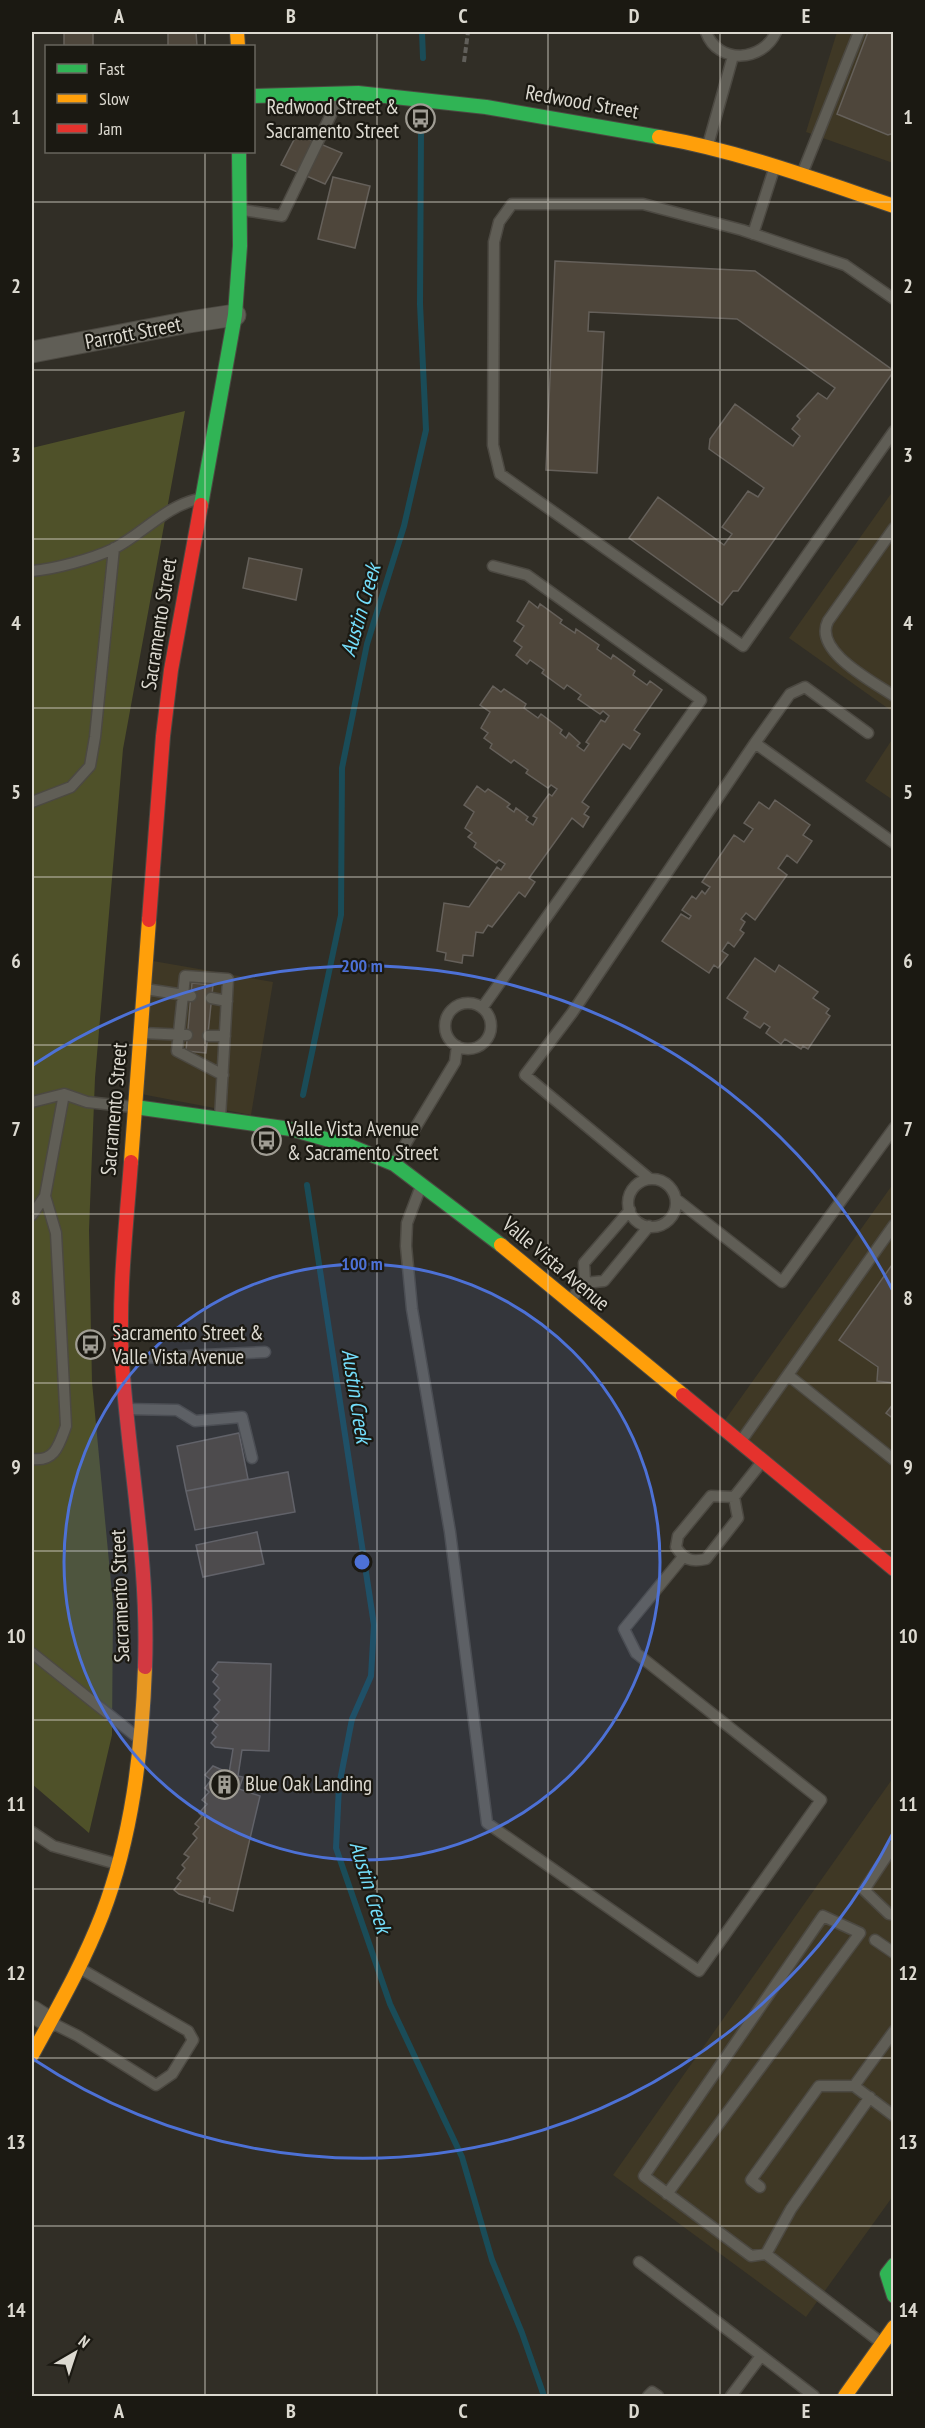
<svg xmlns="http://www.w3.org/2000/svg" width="925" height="2428" font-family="'PT Sans Narrow',sans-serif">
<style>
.built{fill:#3f3825}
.green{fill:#4f5129}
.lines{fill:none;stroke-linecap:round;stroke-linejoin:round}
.stream{stroke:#1a4c58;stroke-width:6}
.building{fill:#4e463b;stroke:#65605a;stroke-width:1.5}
.lane-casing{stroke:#4c4942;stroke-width:13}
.street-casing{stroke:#4c4942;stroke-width:23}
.fast-casing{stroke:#4c4942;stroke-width:16}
.slow-casing{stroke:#4c4942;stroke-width:16}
.jam-casing{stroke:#4c4942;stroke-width:16}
.path{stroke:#615f5a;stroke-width:4;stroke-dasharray:6 3;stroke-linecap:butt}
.lane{stroke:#605e56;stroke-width:10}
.street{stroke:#605e56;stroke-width:21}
.fast{stroke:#30b455;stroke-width:14}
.slow{stroke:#ff9f0a;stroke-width:14}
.jam{stroke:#e5322d;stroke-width:14}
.grid{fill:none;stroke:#dcd9d0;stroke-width:1.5;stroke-opacity:0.55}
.ring{fill:none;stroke:#4d71d6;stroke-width:3}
.labels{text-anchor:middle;stroke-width:4.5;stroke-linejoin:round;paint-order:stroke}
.street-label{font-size:21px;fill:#dcd9d0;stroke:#1b1912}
.poi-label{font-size:21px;fill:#dcd9d0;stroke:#1b1912;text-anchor:start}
.water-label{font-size:22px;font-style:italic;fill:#74defb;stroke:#1b1912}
.centre{fill:#4d71d6;stroke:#1b1912;stroke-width:3}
.ring-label{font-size:18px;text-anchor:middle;font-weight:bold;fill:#4d71d6;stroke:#1b1912;stroke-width:4.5;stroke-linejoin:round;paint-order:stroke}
.neatline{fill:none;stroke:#dcd9d0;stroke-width:2}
.grid-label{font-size:20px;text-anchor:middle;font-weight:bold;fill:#dcd9d0}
</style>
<rect width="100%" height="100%" fill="#312e26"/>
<path class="built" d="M837,32H893V163L806,132Z
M893,491V712L789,638Z
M893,738V800L865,781Z
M153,961L273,982L251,1115L141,1094Z
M893,1184V1571L720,1427Z
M893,1778V2196L806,2317L613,2175Z"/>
<path class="green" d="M185,411L123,749L95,1078L89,1230L92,1382L113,1604L112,1735L89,1833L32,1784V448Z"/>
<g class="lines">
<path class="stream" d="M422,32L423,58
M303,1095L341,915L342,768L367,644L404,526L426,430L420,304L421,134
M307,1185L374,1625L371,1676L352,1719L339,1786L336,1848L390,2004L462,2157L492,2260L522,2333L544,2396"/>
</g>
<path class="building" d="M64,32H93V46H64Z
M168,32H196L197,46H168Z
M868,32H894V133L888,135L837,114Z
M297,134L342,153L325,184L281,165Z
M333,177L370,186L355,248L318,239Z
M555,261L755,271L894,371L738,591H733L722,605L629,538L658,497L724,545L732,534L722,527L748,491L758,497L764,488L709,449L710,439L735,404L793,446L800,436L792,429L800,419L797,416L818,393L827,399L835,388L737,319L589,312L588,331L604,332L597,473L546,470Z
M249,558L302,569L296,600L243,588Z
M529,601L538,608L540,604L562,620L560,623L575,633L576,629L599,645L597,649L611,659L613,655L635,671L633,675L647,685L650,681L662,690L634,730L640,734L630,749L623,744L582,802L589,807L584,814L589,817L583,827L572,818L529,878L535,882L525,897L519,892L492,927L488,925L483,933L476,932L473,956L463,955L462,963L445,960L446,953L437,951L444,903L469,907L497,867L501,870L505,864L499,860L496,863L474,847L476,843L468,837L472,833L465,828L474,812L464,805L477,786L485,792L488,789L510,804L507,807L514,812L516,808L528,817L526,820L533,825L537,818L533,816L549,794L552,796L557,789L551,785L548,788L526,773L528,770L514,760L511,763L490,748L492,744L484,738L488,733L481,728L490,712L480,705L493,686L501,692L504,689L526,704L524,708L538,718L541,714L562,730L560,733L566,738L569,733L580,743L577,746L584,751L589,744L586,742L601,720L605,722L609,716L603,711L600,714L578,699L581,695L567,685L564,689L542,673L544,670L530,660L527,664L516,655L522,647L514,641L524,626L517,621Z
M775,800L810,825L803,835L812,841L797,863L787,855L778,868L787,875L755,920L746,913L741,919L745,922L740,930L744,933L734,947L728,942L722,951L728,955L718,968L714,965L709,973L662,941L681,914L689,919L691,916L682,910L692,896L696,899L702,891L705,894L710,887L702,882L734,835L744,842L753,829L744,823L759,802L769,809Z
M755,958L775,972L779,965L818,992L813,998L829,1009L826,1013L830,1016L808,1049L803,1046L801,1049L785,1039L781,1044L766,1033L770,1027L764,1023L760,1028L744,1018L748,1012L727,998Z
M192,983L213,985L206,1053L186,1051Z
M894,1262V1383L877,1381L878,1367L839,1340Z
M894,1403V1419L886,1413Z
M239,1433L248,1479L186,1491L177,1446Z
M288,1472L295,1512L195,1530L186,1491Z
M257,1532L264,1564L203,1577L196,1545Z
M218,1662L271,1664L269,1751L242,1750L238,1776L243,1777L239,1789L260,1796L233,1911L209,1903L210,1898L204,1896L203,1902L179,1894L174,1890L181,1881L177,1878L185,1868L182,1865L189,1857L184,1854L197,1838L193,1834L199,1827L195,1824L202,1816L199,1813L207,1804L202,1800L209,1792L205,1788L211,1780L205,1775L213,1766L229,1773L233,1749L215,1747L211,1743L216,1737L212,1733L218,1725L212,1720L219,1712L214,1707L220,1700L214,1694L219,1688L213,1682L218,1675L212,1670Z"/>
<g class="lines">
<defs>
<path id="lane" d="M706,32C718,65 763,62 776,32
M708,145L733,56
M802,174L859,32
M243,210L282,216L340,96
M753,234L774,169
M894,299L845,265L742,230L643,204H512L499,222L494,242L493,445L500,474L743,646L894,431
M894,528L828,621C813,651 872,681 894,696
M32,571C55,569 92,559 113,549C143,534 164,507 198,499
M868,733L805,687L790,694L755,743L894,843
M32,802L71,787L90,766L95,737L114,548
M145,989L191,996
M211,998L227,1001
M445 1026a23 23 0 1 1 46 0a23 23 0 1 1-46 0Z
M482,1008L701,700L527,575L493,566
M142,1033L187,1035
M208,1036H225
M32,1102L64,1094L87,1102L133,1107
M220,1118L228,979L185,976L177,1051L223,1075
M394,1163L455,1062L457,1046
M650,1179L525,1075L572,1013L755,743
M628 1203a24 24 0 1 1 48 0a24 24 0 1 1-48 0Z
M421,1186L407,1223L406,1246L412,1309L450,1532L487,1823L699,1971L821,1800L636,1653L624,1629L683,1557
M676,1199L782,1282L894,1128
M32,1215L45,1196L64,1094
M585,1283L604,1281L649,1226
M571,1299L585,1283L584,1263L630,1210
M123,1359L265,1352
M788,1375L894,1460
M127,1409L177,1410L195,1421L242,1417L252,1458
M741,1441L894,1225
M32,1459C55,1462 59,1445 66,1426L56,1233L45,1196
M734,1497L711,1496L678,1536L676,1547C684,1560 691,1562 706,1559L738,1518L734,1497L761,1463
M32,1653L137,1737
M32,1832L53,1846L117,1864
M894,1845L864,1890L889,1914L894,1915
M875,1940L894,1953
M52,2023L78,2036L156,2085L172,2074L193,2040L188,2031L81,1969
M894,2031L854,2086L894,2116
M760,2187L751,2180L819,2086H854
M667,2194L860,1933L823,1916L644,2176L751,2256L766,2254L879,2341
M766,2254L791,2209L870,2097
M639,2262L814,2396
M648,2396L652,2392L658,2396
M731,2396L761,2356"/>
<path id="street" d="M32,352L189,322L235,315
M32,2011L49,2022"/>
<path id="fast" d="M254,96L358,93L486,107L659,137
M201,505L235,315L240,246L239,152
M135,1107L291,1129L350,1146L394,1164L501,1245
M894,2265L887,2274L894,2296"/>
<path id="slow" d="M237,32L238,46
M659,137C739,151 817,180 894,206
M131,1162L149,920
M501,1245L683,1395
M32,2055C57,2009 83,1964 102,1915C132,1837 142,1751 145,1667
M845,2396L894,2327"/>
<path id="jam" d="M149,920L163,736L171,670L201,505
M131,1162C126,1229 118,1296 122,1363C129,1465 149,1564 145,1667
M683,1395L894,1569"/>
</defs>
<use href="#lane" class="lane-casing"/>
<use href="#street" class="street-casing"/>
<use href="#fast" class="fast-casing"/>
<use href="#slow" class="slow-casing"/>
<use href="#jam" class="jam-casing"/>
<path class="path" d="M464,62L468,32"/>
<use href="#lane" class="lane"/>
<use href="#street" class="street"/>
<use href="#fast" class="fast"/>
<use href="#slow" class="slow"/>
<use href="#jam" class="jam"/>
</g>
<path class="grid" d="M205,32V46M377,32V2396M548,32V2396M720,32V2396M205,152V2396M32,202H894M32,370H894M32,539H894M32,708H894M32,877H894M32,1045H894M32,1214H894M32,1383H894M32,1551H894M32,1720H894M32,1889H894M32,2058H894M32,2226H894"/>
<circle cx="362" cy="1562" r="298" fill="#4d71d6" fill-opacity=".12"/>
<g class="ring">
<circle cx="362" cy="1562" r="298"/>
<path d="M893 1833A596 596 0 0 1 33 2059M33 1065A596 596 0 0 1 893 1291"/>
</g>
<defs>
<symbol id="bus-ring" viewBox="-11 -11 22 22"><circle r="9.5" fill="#1b1912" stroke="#a09d94" stroke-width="1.5"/><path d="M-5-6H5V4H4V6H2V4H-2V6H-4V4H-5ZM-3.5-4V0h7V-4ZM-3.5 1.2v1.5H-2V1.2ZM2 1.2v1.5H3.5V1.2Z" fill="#a09d94"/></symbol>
<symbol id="building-ring" viewBox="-11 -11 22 22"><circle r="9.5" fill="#1b1912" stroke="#a09d94" stroke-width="1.5"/><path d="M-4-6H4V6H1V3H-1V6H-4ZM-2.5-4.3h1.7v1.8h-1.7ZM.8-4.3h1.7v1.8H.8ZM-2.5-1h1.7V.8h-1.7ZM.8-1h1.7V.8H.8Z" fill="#a09d94"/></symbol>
</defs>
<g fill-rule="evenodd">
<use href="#bus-ring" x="404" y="102" width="33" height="33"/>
<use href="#bus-ring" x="250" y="1124" width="33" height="33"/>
<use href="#bus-ring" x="74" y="1328" width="33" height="33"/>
<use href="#building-ring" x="208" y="1768" width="33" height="33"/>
</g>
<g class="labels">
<g class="street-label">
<text transform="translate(582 102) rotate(10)" y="7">Redwood Street</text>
<text transform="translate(133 333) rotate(-11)" y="7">Parrott Street</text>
<text transform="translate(159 624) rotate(-81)" y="7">Sacramento Street</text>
<text transform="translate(114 1109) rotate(-85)" y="7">Sacramento Street</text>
<text transform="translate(556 1264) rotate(40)" y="7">Valle Vista Avenue</text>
<text transform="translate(120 1596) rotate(-92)" y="7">Sacramento Street</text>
</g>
<g class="poi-label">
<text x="399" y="114" text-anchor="end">Redwood Street &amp;<tspan x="399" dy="24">Sacramento Street</tspan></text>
<text x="287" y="1136">Valle Vista Avenue<tspan x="287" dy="24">&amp; Sacramento Street</tspan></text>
<text x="112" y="1340">Sacramento Street &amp;<tspan x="112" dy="24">Valle Vista Avenue</tspan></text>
<text x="245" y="1791">Blue Oak Landing</text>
</g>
<g class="water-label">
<text transform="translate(360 610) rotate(-74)" y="8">Austin Creek</text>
<text transform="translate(357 1396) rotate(81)" y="8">Austin Creek</text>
<text transform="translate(371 1887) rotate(73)" y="8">Austin Creek</text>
</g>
</g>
<circle cx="362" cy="1562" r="9" class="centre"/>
<g class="ring-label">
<text x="362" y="972">200 m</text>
<text x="362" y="1270">100 m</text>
</g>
<rect width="925" height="2428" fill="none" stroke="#1b1912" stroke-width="66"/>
<rect x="45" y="45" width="210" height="108" fill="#1b1912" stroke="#68665e" stroke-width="1.5"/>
<rect x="57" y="64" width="30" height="9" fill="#30b455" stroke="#68665e" stroke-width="1.5"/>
<text x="99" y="75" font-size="18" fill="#dcd9d0">Fast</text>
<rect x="57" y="94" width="30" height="9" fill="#ff9f0a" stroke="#68665e" stroke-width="1.5"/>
<text x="99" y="105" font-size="18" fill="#dcd9d0">Slow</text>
<rect x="57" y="124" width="30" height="9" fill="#e5322d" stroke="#68665e" stroke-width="1.5"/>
<text x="99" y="135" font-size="18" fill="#dcd9d0">Jam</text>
<g transform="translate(75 2353) rotate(39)" stroke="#1b1912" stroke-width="4.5" paint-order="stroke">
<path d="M0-4.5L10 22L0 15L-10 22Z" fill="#dcd9d0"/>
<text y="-9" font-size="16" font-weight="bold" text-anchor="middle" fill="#dcd9d0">N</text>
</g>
<rect x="33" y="33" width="859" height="2362" class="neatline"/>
<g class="grid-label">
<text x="119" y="23">A</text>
<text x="291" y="23">B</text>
<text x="463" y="23">C</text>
<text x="634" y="23">D</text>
<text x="806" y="23">E</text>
<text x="16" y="124">1</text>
<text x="908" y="124">1</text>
<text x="16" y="293">2</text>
<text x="908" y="293">2</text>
<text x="16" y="462">3</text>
<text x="908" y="462">3</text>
<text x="16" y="630">4</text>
<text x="908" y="630">4</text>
<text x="16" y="799">5</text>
<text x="908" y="799">5</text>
<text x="16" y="968">6</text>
<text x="908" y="968">6</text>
<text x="16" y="1136">7</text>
<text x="908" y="1136">7</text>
<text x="16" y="1305">8</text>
<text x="908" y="1305">8</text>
<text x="16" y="1474">9</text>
<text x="908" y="1474">9</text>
<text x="16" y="1643">10</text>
<text x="908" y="1643">10</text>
<text x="16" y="1811">11</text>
<text x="908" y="1811">11</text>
<text x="16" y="1980">12</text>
<text x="908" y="1980">12</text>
<text x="16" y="2149">13</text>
<text x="908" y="2149">13</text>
<text x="16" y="2317">14</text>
<text x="908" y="2317">14</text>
<text x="119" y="2418">A</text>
<text x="291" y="2418">B</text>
<text x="463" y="2418">C</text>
<text x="634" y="2418">D</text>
<text x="806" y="2418">E</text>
</g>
</svg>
